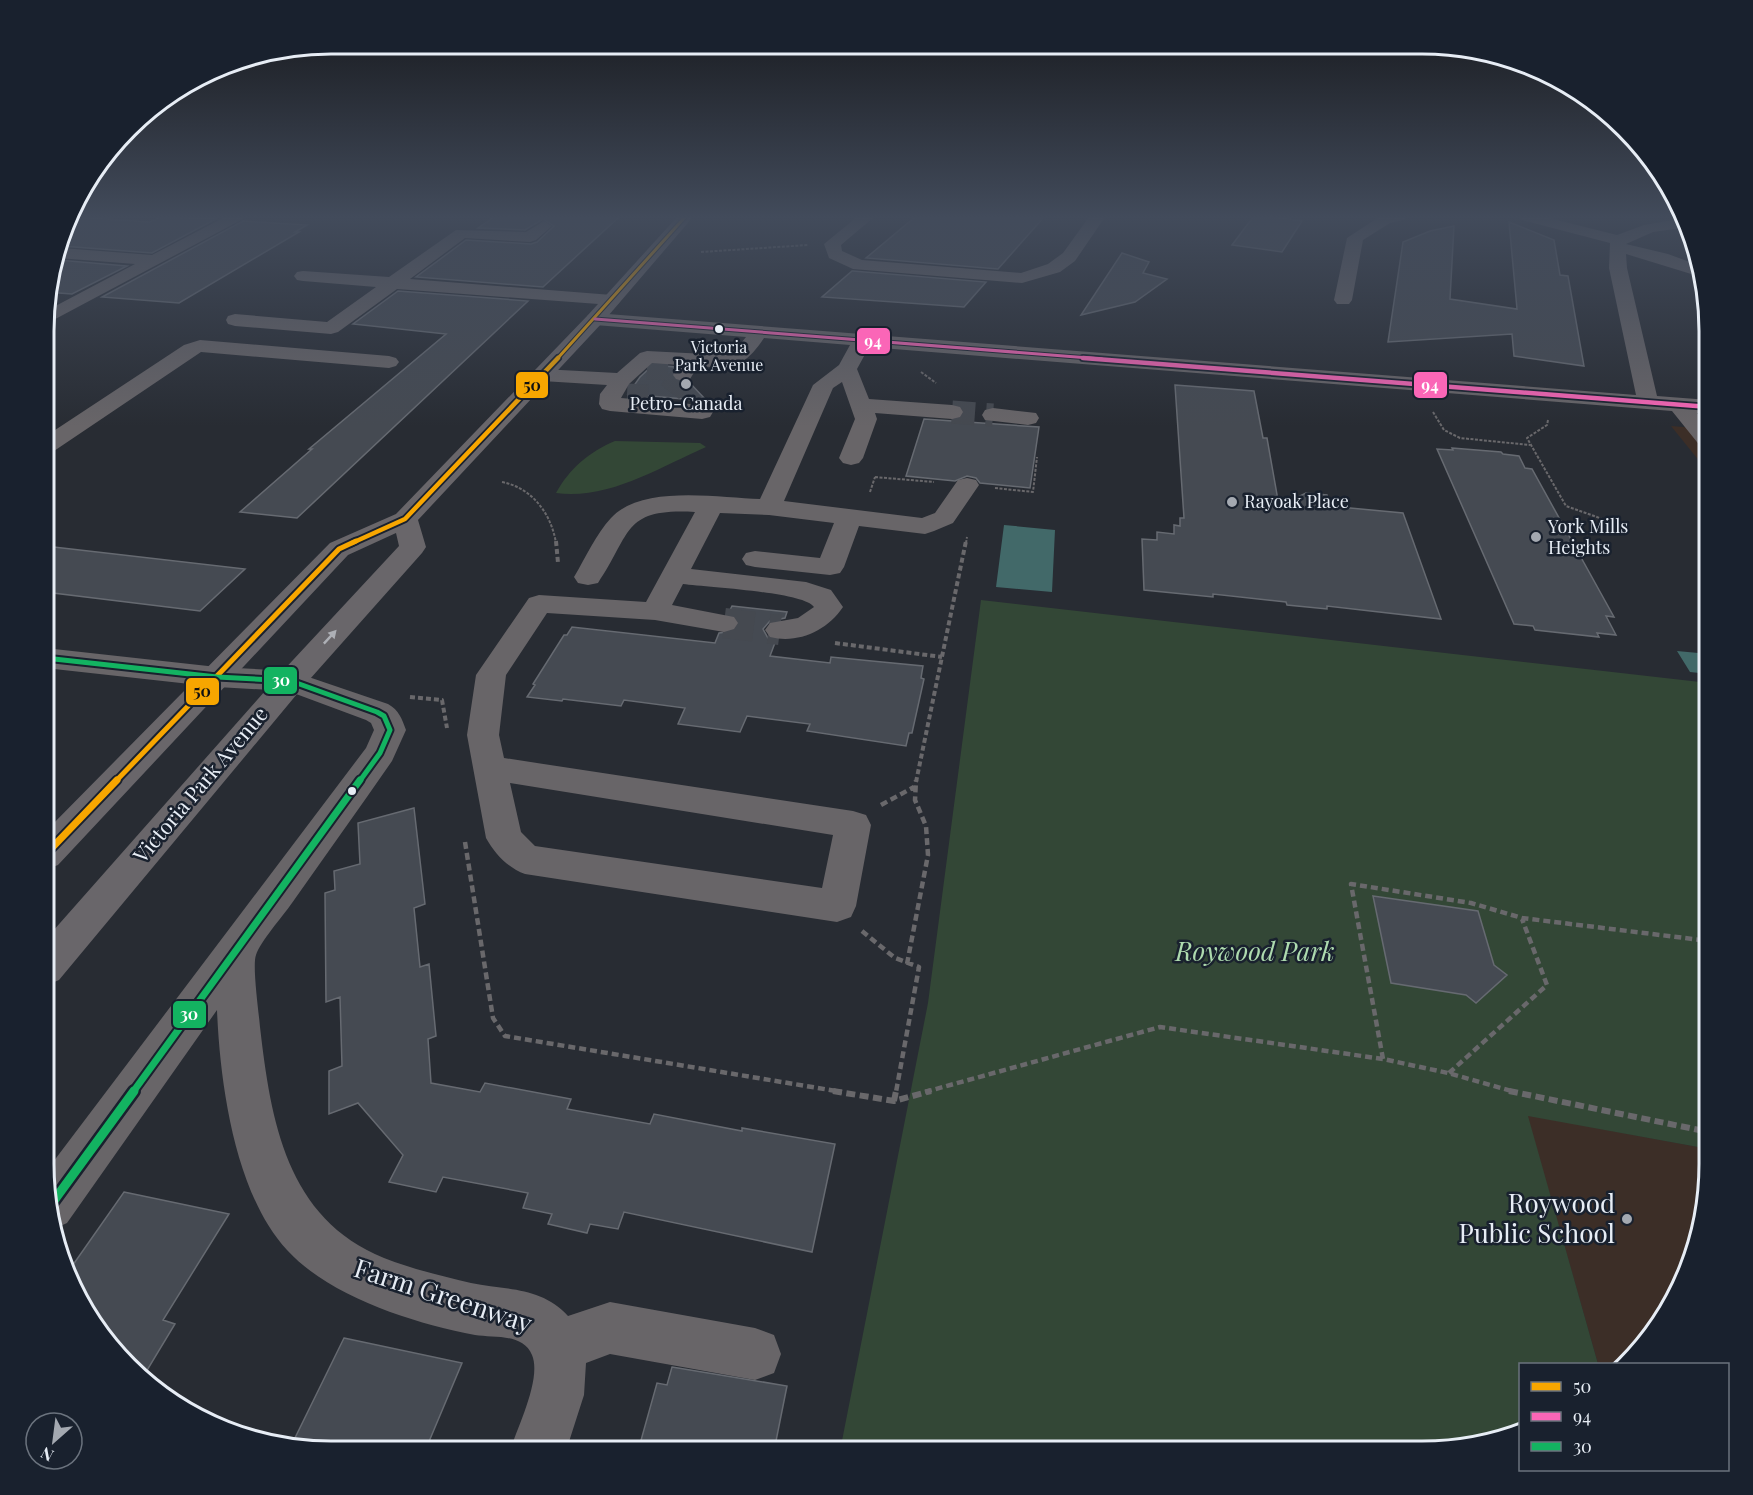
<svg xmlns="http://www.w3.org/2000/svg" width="1753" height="1495" font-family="'Playfair Display',serif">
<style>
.education{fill:#3c2e27}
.green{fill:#334736}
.water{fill:#426969}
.building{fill:#454a52;stroke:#666a71;stroke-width:1.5}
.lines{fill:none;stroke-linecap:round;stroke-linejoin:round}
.minor-tunnel-far1{stroke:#454950;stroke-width:23;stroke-dasharray:23 11;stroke-linecap:butt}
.minor-tunnel{stroke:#454950;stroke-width:30;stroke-dasharray:30 15;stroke-linecap:butt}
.path-far3{stroke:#69686b;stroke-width:2;stroke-dasharray:3 1.5;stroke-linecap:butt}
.path-far2{stroke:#69686b;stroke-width:4;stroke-dasharray:5 3;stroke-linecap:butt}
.path-far1{stroke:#69686b;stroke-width:4.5;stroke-dasharray:7 4;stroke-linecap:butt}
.path{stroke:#69686b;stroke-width:6;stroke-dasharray:9 4.5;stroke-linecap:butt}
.minor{fill:#686568;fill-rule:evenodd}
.major{fill:#69666a;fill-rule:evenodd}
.bus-1-far3-casing{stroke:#19212e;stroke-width:5}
.bus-1-far2-casing{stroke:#19212e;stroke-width:8}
.bus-1-far1-casing{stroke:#19212e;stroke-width:9}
.bus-1-casing{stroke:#19212e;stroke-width:11}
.bus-2-far1-casing{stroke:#19212e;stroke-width:5}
.bus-2-casing{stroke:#19212e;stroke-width:8}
.bus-3-far2-casing{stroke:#19212e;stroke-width:9}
.bus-3-far1-casing{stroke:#19212e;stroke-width:11}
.bus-3-casing{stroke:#19212e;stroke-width:14}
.bus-1-far3{stroke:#f7a600;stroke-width:3}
.bus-1-far2{stroke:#f7a600;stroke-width:4.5}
.bus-1-far1{stroke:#f7a600;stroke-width:5}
.bus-1{stroke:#f7a600;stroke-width:7}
.bus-2-far1{stroke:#fa66b7;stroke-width:3}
.bus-2{stroke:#fa66b7;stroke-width:4.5}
.bus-3-far2{stroke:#13b361;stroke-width:5}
.bus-3-far1{stroke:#13b361;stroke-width:7}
.bus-3{stroke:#13b361;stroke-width:9}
.oneway{fill:#aeb0b6}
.bus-dot{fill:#e7edf5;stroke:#19212e;stroke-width:2}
.poi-dot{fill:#a4a9b1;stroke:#19212e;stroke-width:2}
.labels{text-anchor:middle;stroke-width:5;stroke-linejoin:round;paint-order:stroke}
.far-bus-label{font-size:16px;fill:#e7edf5;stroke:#19212e}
.far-poi-label{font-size:18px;fill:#e7edf5;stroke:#19212e;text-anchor:start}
.street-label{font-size:21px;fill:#e7edf5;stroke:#19212e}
.near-park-label{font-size:26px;font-style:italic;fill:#addaae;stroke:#19212e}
.near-poi-label{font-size:26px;fill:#e7edf5;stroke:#19212e;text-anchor:end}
.near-street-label{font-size:26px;fill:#e7edf5;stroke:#19212e}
.rim{fill:none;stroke:#e7edf5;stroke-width:3}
.line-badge{stroke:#19212e;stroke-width:2}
.badge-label{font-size:16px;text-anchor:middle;font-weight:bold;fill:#fff}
.pale-badge-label{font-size:16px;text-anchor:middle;font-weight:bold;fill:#111}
</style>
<rect width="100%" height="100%" fill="#282c33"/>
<path class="education" d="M1671,426L1709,429V473Z
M1527,1115L1709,1149V1164L1687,1274L1627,1364H1598Z"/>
<path class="green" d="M615,441L700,443L706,447C658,468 609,500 556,493C570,468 589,452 615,441Z
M981,600L1709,683V1149L1528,1116L1598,1364H1520V1432L1440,1451H840L928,1003Z"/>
<path class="water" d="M1004,525L1055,530L1052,592L996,587Z
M1677,651L1709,654V674L1690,672Z"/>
<path class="building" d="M72,217L150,222L160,217L216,219L152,253L62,246Z
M494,217H619L543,287L416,277L466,240L531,244L537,242L554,226L543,219L525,230L478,228Z
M915,217H1044L998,269L866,258Z
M1253,217H1273L1302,221L1282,252L1232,245Z
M243,221L307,225L295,232H299L179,303L102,297Z
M1509,222L1554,240L1560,275L1568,276L1584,366L1514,356L1512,334L1388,342L1403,242L1430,231L1454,226L1450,299L1517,309Z
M1122,253L1149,262L1143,273L1167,279L1135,302L1081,315Z
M57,260H58L127,266L72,294L46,292Z
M852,271H853L986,282L964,307L822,297Z
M398,291L528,301L297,518L240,512L312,449H309L446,334L353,324Z
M653,365L675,367L671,375L674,380L682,383L689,382L707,401L628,394L640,377Z
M1175,385L1254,391L1263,438H1267L1279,506L1306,493L1327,495L1329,506L1403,513L1441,619L1327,606V609L1287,605L1286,602L1213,594V597L1144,590L1142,539L1157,540V532L1174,534V525L1180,526V518H1184Z
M924,419L1039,427L1030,488L980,483L976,478L967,476L955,481L906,476Z
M1452,448L1501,452L1503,454L1519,456L1525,468L1532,469L1614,617L1606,616L1616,635L1597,633L1599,637L1535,630L1533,626L1514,624L1437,449L1453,450Z
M45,546L245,569L200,611L45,592Z
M732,606L787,612L785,618L770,621L763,629L768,638L776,640L770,656L830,663L831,657L923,666L921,678L924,679L912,733H909L906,746L807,731L810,724L747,716L740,732L678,724L685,708L624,700L621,706L563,699L562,701L527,697L535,685L533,684L564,635H567L572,627L715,643L719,633L735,631L740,624L736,616L728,614Z
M414,808L425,904L414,908L420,967L429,964L436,1036L428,1039L431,1083L480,1092L485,1083L571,1099L567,1109L650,1124L654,1114L742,1131V1128L835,1144L812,1252L624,1212L618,1229L590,1224L587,1233L548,1224L552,1214L523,1208L528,1193L443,1177L436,1192L389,1182L403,1155L358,1103L329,1114V1071L342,1066L340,997L326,1002L325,893L335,890L334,871L360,864L358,823Z
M1373,896L1478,911L1494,965L1507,975L1476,1003L1466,995L1391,983Z
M124,1192L229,1214L163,1320L175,1324L143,1377L128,1367L73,1291L68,1272Z
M344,1338L462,1363L425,1451L331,1452L292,1444Z
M672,1367L787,1386L774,1451H638L657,1383L667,1385Z"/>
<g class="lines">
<path class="minor-tunnel-far1" d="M647,368L668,369
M670,392L683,375
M627,395L648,396
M952,412L993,415"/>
<path class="minor-tunnel" d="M724,623L780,630"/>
<path class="path-far3" d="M701,252L808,245
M921,372L936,383
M1433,412L1444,430L1460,438L1530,445
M1548,420L1547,425L1527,438L1566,506L1608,521
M875,477L934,482
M502,482C532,488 551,513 556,543
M995,488L1033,492L1037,457
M870,492L875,477
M966,543L967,537"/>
<path class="path-far2" d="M556,541L558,563
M835,643L942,657
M410,697L442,700L447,728
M916,782L966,541"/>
<path class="path-far1" d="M881,805L914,787
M465,842L493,1018L505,1036L842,1092
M862,931L895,958L919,967L896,1092
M907,964L928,855L926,826L915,800L916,780
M1383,1059L1351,884L1471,903L1522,918L1709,941
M1449,1073L1547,985L1522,919
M925,1092L1160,1027L1383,1059L1448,1073L1515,1092"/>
<path class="path" d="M833,1091L894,1101L931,1091
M1509,1091L1709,1132
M894,1101L896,1091
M1702,1132L1709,1150"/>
<path class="minor" d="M225,217H244L241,220L46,324V311L135,264L58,258L61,248L152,255Z
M857,217H874L841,245L842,251L862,260L1021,273L1048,264L1063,253L1089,217H1105L1075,261L1060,272L1022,283L853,269L829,258L824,244Z
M1379,217H1406L1403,220L1390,223L1363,240L1352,300L1349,304H1337L1334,300L1347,238Z
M1519,217H1545L1617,235L1644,225L1685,218L1689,227L1653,232L1626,244L1668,254L1698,265L1701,277L1626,254L1627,268L1657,396L1709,400V414L1697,413L1709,427V449L1701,447L1672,411L869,347L857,369L869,399L952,405L960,407L963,412L960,417L952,419L875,413L877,419L863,458L859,463L851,465L843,463L839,458L855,419L842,382L833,388L784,501L922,518L935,513L958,480L967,478L976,480L979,485L953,523L934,531L925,534L859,526L844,567L840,573L830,575L755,567L746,565L742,559L746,553L755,551L820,558L834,523L769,515L720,513L691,569L806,582L831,590L843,607C827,631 798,644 770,637L765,630L770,623L798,618L814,607C804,592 706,587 683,584L672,605L734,617L738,623L734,629L724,632L655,620L547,613L506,675L499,735L504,758L853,811L866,815L871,825L856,906L851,917L837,922L525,874C508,868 495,854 486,838L467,735L476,675L529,598L539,595L646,602L695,512C622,508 632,533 598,583L588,585L578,583L574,577C586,557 596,534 611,518C642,484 719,498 760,499L813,385L839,365L850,345L764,338C744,368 732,369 698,366L690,379L683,381L676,379L673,375L679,365L652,363L629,384L621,398L702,405L710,407L713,412L710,417L702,419L610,411L602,409L599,404L600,394L607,385L542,381L535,379L532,375L535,371L542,369L617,373L640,353L647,351L725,355L737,348L746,337L595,325L588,323L586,319L588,315L595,313L1636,395L1609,268L1610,243L1522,220ZM510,783L833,835L822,888L535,846L521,832Z
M544,221L552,226L536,240L530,242L465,238L410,279L612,295L618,296L621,300L618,304L612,305L397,289L338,332L331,334L235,326L228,324L226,320L228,316L235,314L327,322L376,287L303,281L297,280L294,276L297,272L303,271L389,277L456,230L526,232Z
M200,340L389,356L396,358L399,362L396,366L389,368L201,352L54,451L46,453V436L184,345Z
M993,408L1036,413L1039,418L1036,423L1028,425L985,420L982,415L985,410Z
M45,648L217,667L291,671L388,704C399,710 402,719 406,730L392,761C359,809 325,856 292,903C283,916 260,942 256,955C252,965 259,1014 260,1027C271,1121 286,1218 384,1258C412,1269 442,1276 471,1283C506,1290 542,1287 568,1316L610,1302L755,1328L774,1335L781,1354L774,1373L755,1380L610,1354L586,1363L584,1395L566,1451H510C517,1428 542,1379 532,1355C523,1333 493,1338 475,1335C413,1323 330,1297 287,1250C235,1194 220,1084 217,1010L67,1223L56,1228L44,1183V1174L366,748L374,730L371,723L366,720L288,691L217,687L45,668Z"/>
<path class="major" d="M677,217H693L602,323L418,520L426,547L422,553L302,688L59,980L45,986V940L280,674L399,546L396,533L348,555L58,865L45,870V832L330,543L396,514L588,315Z"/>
<defs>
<path id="bus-1-far3" d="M557,359L685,217"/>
<path id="bus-1-far2" d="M352,543L405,519L558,358"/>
<path id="bus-1-far1" d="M115,782L339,549L356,541"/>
<path id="bus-1" d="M45,855L117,780"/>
<path id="bus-2-far1" d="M595,319L1102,359"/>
<path id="bus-2" d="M1083,358L1709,407"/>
<path id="bus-3-far2" d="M45,658L217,677L291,681L377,712L384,716L390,730L380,753L359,782"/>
<path id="bus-3-far1" d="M133,1092L360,780"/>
<path id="bus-3" d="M50,1206L134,1091"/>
</defs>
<use href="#bus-1-far3" class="bus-1-far3-casing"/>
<use href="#bus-1-far2" class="bus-1-far2-casing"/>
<use href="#bus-1-far1" class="bus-1-far1-casing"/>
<use href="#bus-1" class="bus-1-casing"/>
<use href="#bus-2-far1" class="bus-2-far1-casing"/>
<use href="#bus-2" class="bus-2-casing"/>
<use href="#bus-3-far2" class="bus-3-far2-casing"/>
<use href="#bus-3-far1" class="bus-3-far1-casing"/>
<use href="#bus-3" class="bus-3-casing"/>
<use href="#bus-1-far3" class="bus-1-far3"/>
<use href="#bus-1-far2" class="bus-1-far2"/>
<use href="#bus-1-far1" class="bus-1-far1"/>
<use href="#bus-1" class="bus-1"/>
<use href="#bus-2-far1" class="bus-2-far1"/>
<use href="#bus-2" class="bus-2"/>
<use href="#bus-3-far2" class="bus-3-far2"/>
<use href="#bus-3-far1" class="bus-3-far1"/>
<use href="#bus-3" class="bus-3"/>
</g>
<defs><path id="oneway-solid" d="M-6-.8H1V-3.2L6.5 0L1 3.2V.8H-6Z" transform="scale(1.5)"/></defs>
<use class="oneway" href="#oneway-solid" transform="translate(330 637) rotate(-47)"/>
<linearGradient id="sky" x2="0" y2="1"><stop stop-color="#16181c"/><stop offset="0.51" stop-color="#424b5b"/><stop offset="1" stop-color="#424b5b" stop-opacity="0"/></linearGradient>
<rect width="1753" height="426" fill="url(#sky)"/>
<g class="bus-dot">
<circle cx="719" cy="329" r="5"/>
<circle cx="352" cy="791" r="5"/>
</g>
<g class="poi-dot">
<circle cx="686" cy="384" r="6"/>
<circle cx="1232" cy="502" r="6"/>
<circle cx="1536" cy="537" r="6"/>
<circle cx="1627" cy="1219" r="6"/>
</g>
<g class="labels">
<g class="far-bus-label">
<text x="719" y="353">Victoria<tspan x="719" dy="18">Park Avenue</tspan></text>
</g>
<g class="far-poi-label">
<text x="686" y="410" text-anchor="middle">Petro-Canada</text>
<text x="1244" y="508">Rayoak Place</text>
<text x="1548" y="533">York Mills<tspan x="1548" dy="21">Heights</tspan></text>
</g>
<g class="street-label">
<text transform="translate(201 785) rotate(-50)" y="7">Victoria Park Avenue</text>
</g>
<g class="near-park-label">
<text x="1255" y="961">Roywood Park</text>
</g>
<g class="near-poi-label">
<text x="1615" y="1213">Roywood<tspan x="1615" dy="30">Public School</tspan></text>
</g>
<g class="near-street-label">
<text transform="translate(443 1296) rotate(18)" y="9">Farm Greenway</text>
</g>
</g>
<path d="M0 0H1753V1495H0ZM331 54H1422A277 277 0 0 1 1699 331V1164A277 277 0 0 1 1422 1441H331A277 277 0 0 1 54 1164V331A277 277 0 0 1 331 54Z" fill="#19212e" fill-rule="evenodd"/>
<path class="rim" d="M331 54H1422A277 277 0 0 1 1699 331V1164A277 277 0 0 1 1422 1441H331A277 277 0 0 1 54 1164V331A277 277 0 0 1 331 54Z"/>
<g class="line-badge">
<rect x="856" y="327" width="35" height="28" rx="6" fill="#fa66b7"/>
<rect x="1413" y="371" width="35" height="28" rx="6" fill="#fa66b7"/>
<rect x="515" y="371" width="34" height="28" rx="6" fill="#f7a600"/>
<rect x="263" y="666" width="35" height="29" rx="6" fill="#13b361"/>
<rect x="185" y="677" width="35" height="29" rx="6" fill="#f7a600"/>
<rect x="172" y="1000" width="35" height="29" rx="6" fill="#13b361"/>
</g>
<g class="badge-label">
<text x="873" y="347">94</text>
<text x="1430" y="391">94</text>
<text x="281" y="686">30</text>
<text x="189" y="1020">30</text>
</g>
<g class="pale-badge-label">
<text x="532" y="391">50</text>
<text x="202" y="697">50</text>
</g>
<rect x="1519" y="1363" width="210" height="108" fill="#19212e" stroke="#6b737e" stroke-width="1.5"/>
<rect x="1531" y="1382" width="30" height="9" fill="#f7a600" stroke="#6b737e" stroke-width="1.5"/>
<text x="1573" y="1393" font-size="18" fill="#e7edf5">50</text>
<rect x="1531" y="1412" width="30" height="9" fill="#fa66b7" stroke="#6b737e" stroke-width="1.5"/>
<text x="1573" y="1423" font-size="18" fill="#e7edf5">94</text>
<rect x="1531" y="1442" width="30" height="9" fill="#13b361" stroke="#6b737e" stroke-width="1.5"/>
<text x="1573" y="1453" font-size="18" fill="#e7edf5">30</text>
<g transform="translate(54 1441) rotate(208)"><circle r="28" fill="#19212e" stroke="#6b737e" stroke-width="1.5"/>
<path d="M0-4.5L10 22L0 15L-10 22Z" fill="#a4a9b1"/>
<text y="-9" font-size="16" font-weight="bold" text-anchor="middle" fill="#e7edf5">N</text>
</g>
</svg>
